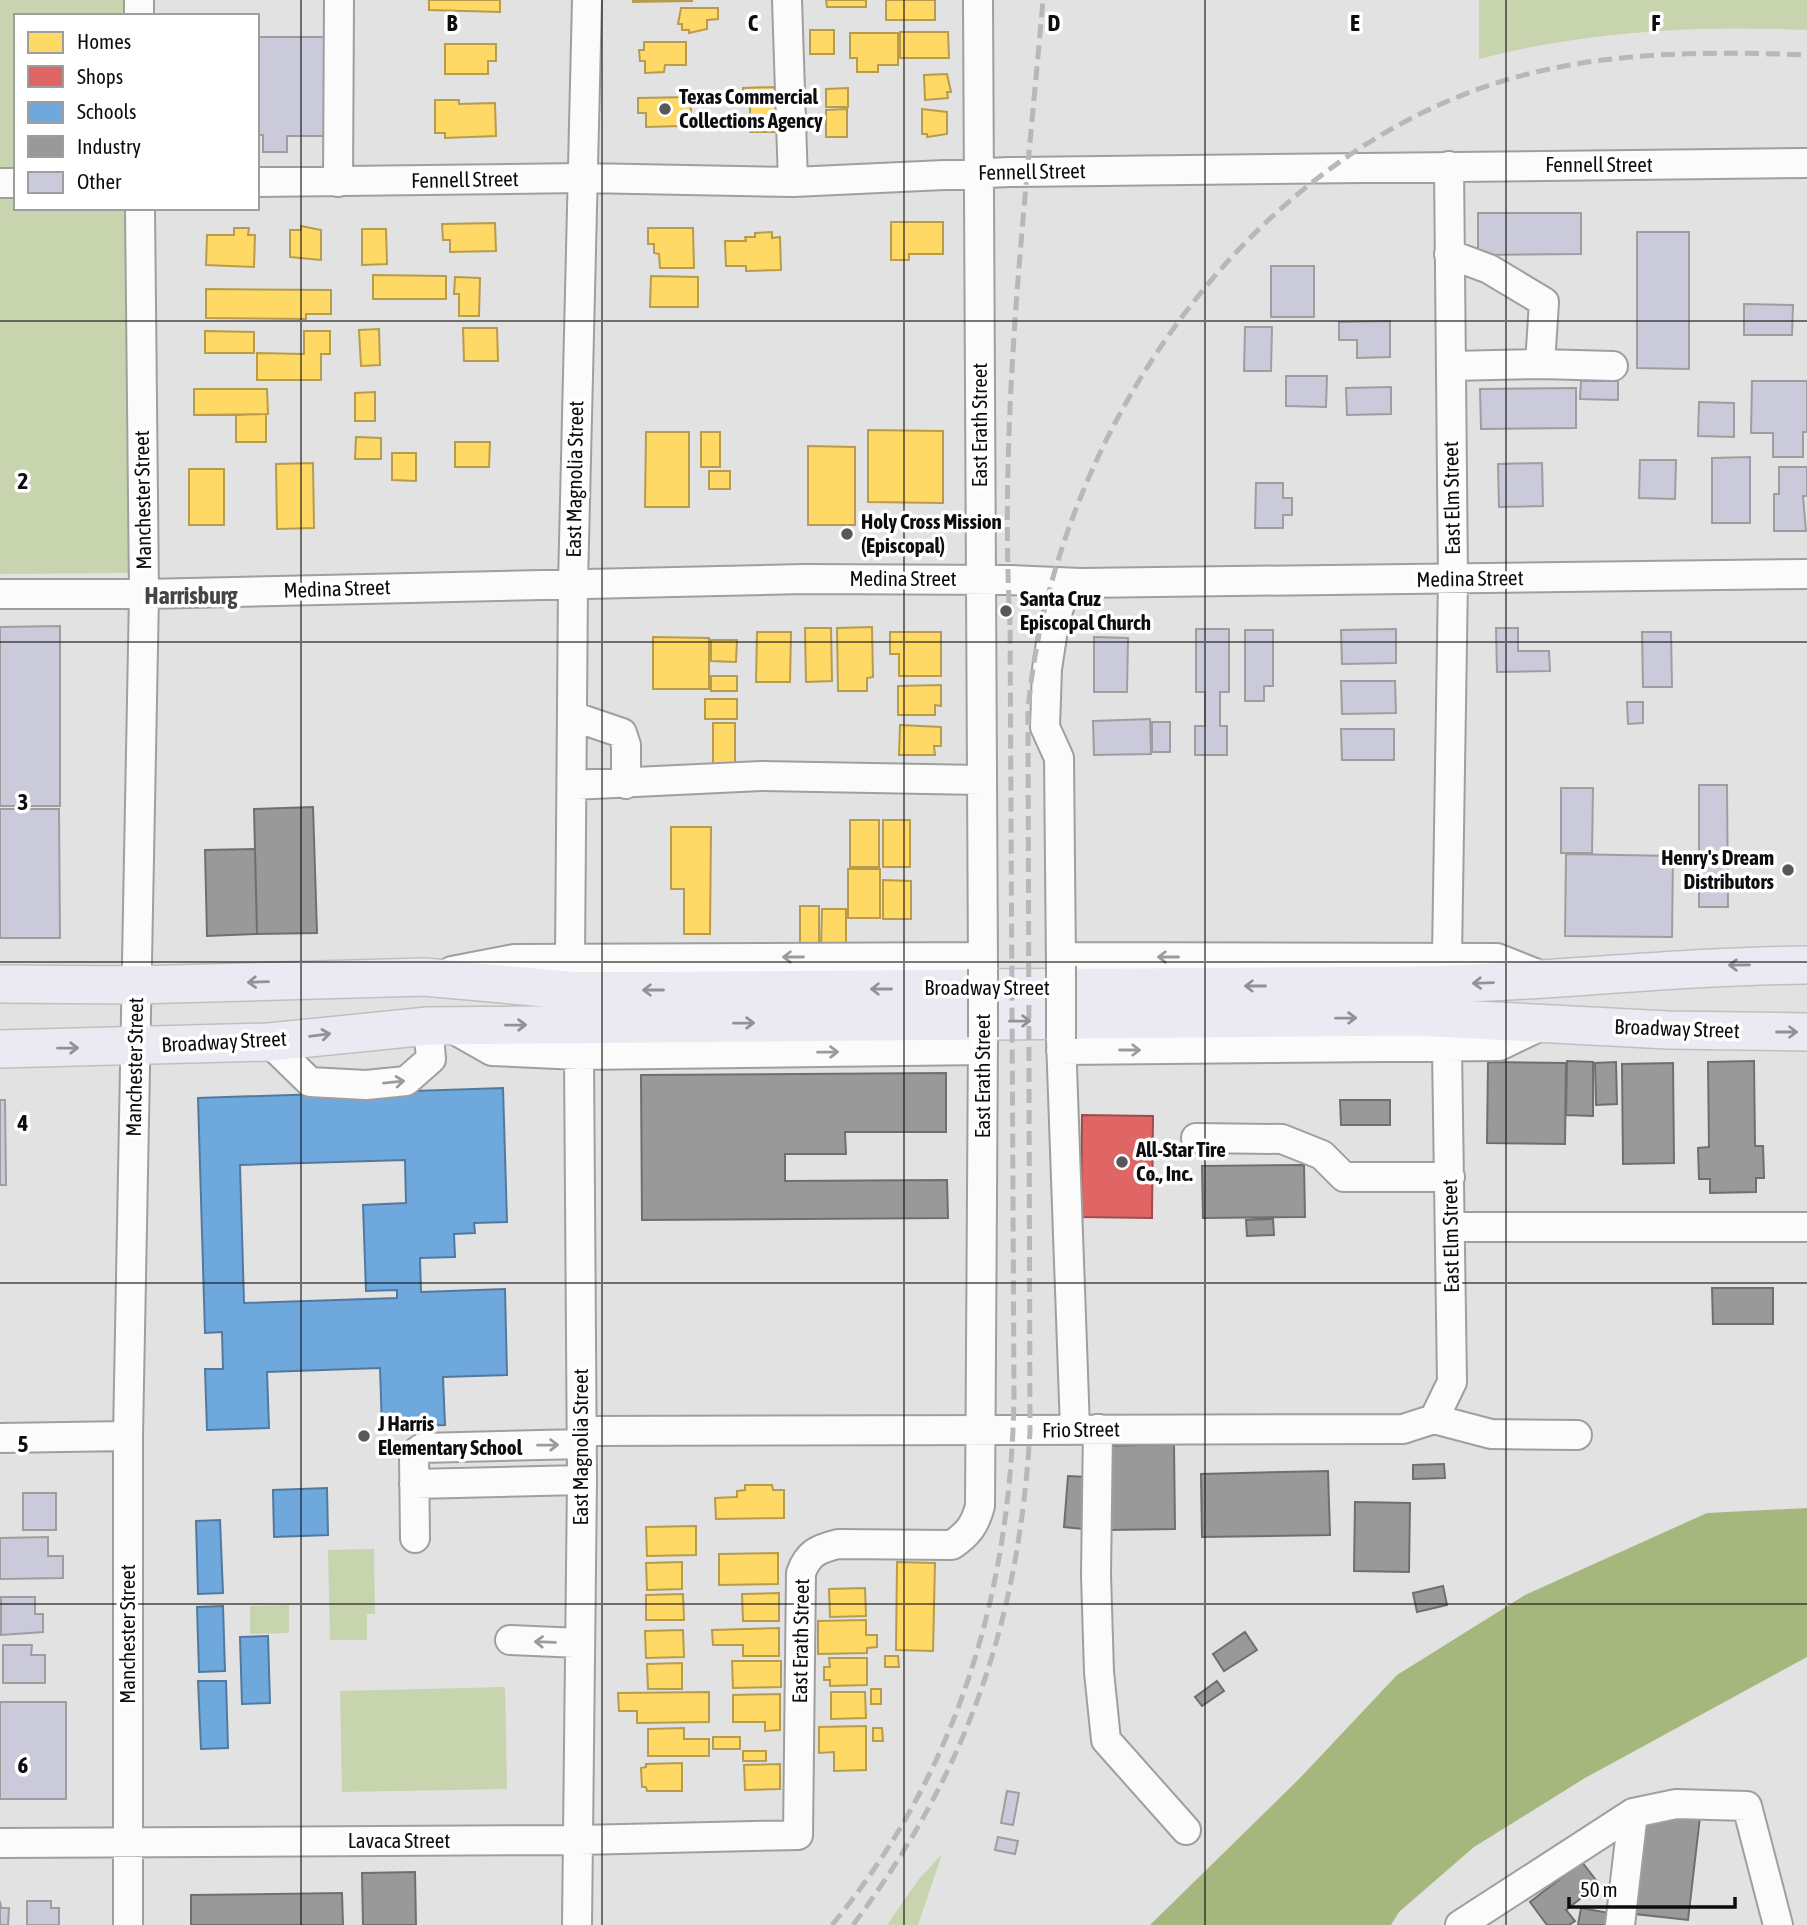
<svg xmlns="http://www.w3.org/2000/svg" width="1807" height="1925" font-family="'Asap Condensed',sans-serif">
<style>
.green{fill:#c7d4ad}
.water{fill:#a6b77e}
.homes{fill:#ffd966;stroke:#b69c4c;stroke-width:2}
.shops{fill:#e06666;stroke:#a14b4c;stroke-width:2}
.schools{fill:#6fa8dc;stroke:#52799e;stroke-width:2;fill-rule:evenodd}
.industry{fill:#999;stroke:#6f6f6f;stroke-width:2}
.building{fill:#cbcada;stroke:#9e9e9f;stroke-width:2}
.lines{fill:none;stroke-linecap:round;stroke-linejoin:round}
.minor-casing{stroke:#9f9fa0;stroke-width:32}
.major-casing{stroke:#c0bfc0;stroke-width:40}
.minor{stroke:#fbfbfb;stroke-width:28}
.major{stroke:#ebeaf2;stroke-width:37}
.rail{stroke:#b8b8b8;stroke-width:5;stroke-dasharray:14 7;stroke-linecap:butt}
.minor-bridge-casing{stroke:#9f9fa0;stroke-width:32;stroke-linecap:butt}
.minor-bridge{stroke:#fbfbfb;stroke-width:28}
.oneway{stroke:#9c9b9c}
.oneway2{stroke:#929197}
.grid{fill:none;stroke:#0d0c0e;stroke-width:2;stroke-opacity:0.55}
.poi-dot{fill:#585759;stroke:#fff;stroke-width:2.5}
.labels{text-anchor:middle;stroke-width:7;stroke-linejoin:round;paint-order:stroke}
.poi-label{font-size:21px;font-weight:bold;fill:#0d0c0e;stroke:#fff;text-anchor:start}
.street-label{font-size:21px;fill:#0d0c0e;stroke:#fff}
.quarter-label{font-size:24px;font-weight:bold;fill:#454548;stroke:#fff}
.grid-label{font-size:23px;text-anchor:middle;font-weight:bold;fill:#0d0c0e;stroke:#fff;stroke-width:7;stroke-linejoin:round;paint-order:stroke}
</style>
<rect width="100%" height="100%" fill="#e2e2e3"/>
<path class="green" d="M0,0H125V16H16V208H127L129,573L0,574Z
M1479,0H1807V30C1697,25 1586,31 1479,59Z
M374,1549L375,1614H367V1640H330L328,1550Z
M289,1605V1633L250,1634V1606Z
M505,1687L507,1789L342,1792L340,1691Z
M942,1854L918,1925H887L919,1879Z"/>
<path class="water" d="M1807,1508V1657L1585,1778L1474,1847L1399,1912L1391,1925H1150L1300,1778L1397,1675L1525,1595L1707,1513Z"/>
<path class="homes" d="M429,0H500V12L429,10Z
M633,0H692V1L633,2Z
M826,0H866V7H827Z
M886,0H935V20H886Z
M681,8H718V19L707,20V29L689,33V30H682V24H678Z
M810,30H834V54H810Z
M900,32H948L949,58H900Z
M850,33H898V65H878V72H857V58H850Z
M644,42H686V65H665L664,72L645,73V61H640L639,50H644Z
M445,44H496V61H488V74H445Z
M947,74L951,92H947L948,98L925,100L924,75Z
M776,87V132H750V104H743V88Z
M848,88V107H826V89Z
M690,97L691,112L681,113V126L646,127V113H638V98Z
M435,100H459V104L495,103L496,136L445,138V133H435Z
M847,109V137H826V110Z
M922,109L947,112V134L927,137V134H922Z
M891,222H943V254H909V260H891Z
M495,223L496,251L450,252V240H443L442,224Z
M301,226L321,230V260L290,257V230H301Z
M234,228H249L248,235H255L254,267L206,265L207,235H234Z
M648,228H693L694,268H660L659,254L654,253V244H648Z
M362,229H386L387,264L362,265Z
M772,232V238L780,237L781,270L746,271V266H726L725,241H746L745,237H755V233Z
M373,275L446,276V299H373Z
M651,276L698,277V307H650Z
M455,277L480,278L479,316H459V294H454Z
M206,289L331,290V314H306V319L206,318Z
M463,328H497L498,361H464Z
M379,329L380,365L361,366L359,330Z
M205,331L254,332V353H205Z
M304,331H330V354H321V380H257V353L304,354Z
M194,389H267L268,414L194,415Z
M375,392V421H355V393Z
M266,414V442H236V415Z
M868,430L943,431V503L868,502Z
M646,432H689V507H645Z
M701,432H720V467H701Z
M356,437L381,438V459H355Z
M455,442H490L489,467H455Z
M808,446L855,447V525H808Z
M392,453H416V481L392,480Z
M313,463L314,528L277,529L276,464Z
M189,469H224V525H189Z
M709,471H730V489H709Z
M872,627L873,677L867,678V691H838L837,628Z
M805,628H831L832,681L806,682Z
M757,632H791L790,682H756Z
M890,632H941V676H899V654H890Z
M653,637L709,638V689H653Z
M711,640H737L736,662L711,661Z
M711,676H737V691H711Z
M941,685V706L935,705V715H898V686Z
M705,699H737V719H705Z
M713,723H735V764H713Z
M900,725L941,727V746H934L935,755H899Z
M850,820H879V867H850Z
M883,820H910V867H883Z
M671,827H711L710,934H684V889H671Z
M848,869H880V918H848Z
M883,880L911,881V919H883Z
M800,906H819V947H800Z
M822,909H846V950H821Z
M745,1485H772L773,1490H784V1518L716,1519L715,1498L737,1497V1491L745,1490Z
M696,1526V1555L647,1556L646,1527Z
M778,1553V1584L719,1585V1554Z
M682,1562V1589L647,1590L646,1563Z
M897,1562L935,1563L933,1651L896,1650Z
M865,1588L866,1616L830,1617L829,1589Z
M779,1593V1621H743L742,1594Z
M683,1594L684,1620H646V1595Z
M866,1620V1635H877V1647L867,1648V1653L818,1654V1621Z
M779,1628V1656H743V1645H713L712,1630Z
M683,1630L684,1657L646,1658L645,1631Z
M885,1656H898L899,1667H885Z
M829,1658H867V1685L830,1686V1680H824V1667H830Z
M732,1661H781V1687L733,1688Z
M682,1663V1689H648L647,1664Z
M871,1689H881V1704H871Z
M709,1692V1722L637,1723V1711H619L618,1693Z
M831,1692H865L866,1718L831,1719Z
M780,1694V1730L765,1731V1722H733V1695Z
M866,1726V1770L834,1771V1752L819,1753V1727Z
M684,1728V1739H709V1756H648V1729Z
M873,1728H882L883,1741H873Z
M713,1737H740V1749H713Z
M743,1751H766V1761H743Z
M682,1763V1791H647L646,1787H642L641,1768L646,1767V1764Z
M780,1764V1789L745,1790L744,1765Z"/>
<path class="shops" d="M1082,1115L1153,1116L1152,1218L1081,1217Z"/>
<path class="schools" d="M503,1088L507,1222L474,1223L475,1233L454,1234L455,1257L420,1258L421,1292L505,1289L507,1375L443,1377L445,1425L382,1427L380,1368L267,1372L269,1428L207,1430L205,1369H223L222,1332L205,1333L198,1098ZM405,1160L406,1203L363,1205L366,1291L397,1290V1298L244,1303L240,1165Z
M327,1488L328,1535L274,1537L273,1490Z
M220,1520L223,1593L198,1594L196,1521Z
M223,1606L225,1671L199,1672L197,1607Z
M268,1636L270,1703L242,1704L240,1637Z
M198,1681H226L228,1748L201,1749Z"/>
<path class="industry" d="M313,807L317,933L257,934L254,809Z
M255,849L257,934L207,936L205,850Z
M1567,1061L1593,1062V1116L1566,1115Z
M1754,1061L1755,1146H1763L1764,1178H1756V1192L1710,1193V1179H1699L1698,1148L1709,1147L1708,1062Z
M1488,1062L1566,1063L1565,1144L1487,1143Z
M1616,1062L1617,1104L1596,1105L1595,1063Z
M1673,1063L1674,1163L1623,1164L1622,1064Z
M946,1073V1132H845L846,1154H785V1181L947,1180L948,1218L642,1220L641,1075Z
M1340,1100H1390V1125H1341Z
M1304,1165L1305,1217L1203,1218L1202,1166Z
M1273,1219L1274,1235L1247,1236L1246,1220Z
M1712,1288H1773V1324H1713Z
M1174,1444L1175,1529L1109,1530L1108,1446Z
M1444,1464L1445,1478L1413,1479V1465Z
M1328,1471L1330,1535L1202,1537L1201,1474Z
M1068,1476L1087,1477L1083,1529L1064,1527Z
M1355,1502L1410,1503L1409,1572L1354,1571Z
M1443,1586L1447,1605L1417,1612L1413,1593Z
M1245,1632L1257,1650L1224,1671L1213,1654Z
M1217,1681L1224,1691L1202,1706L1195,1697Z
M1647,1811L1700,1817L1688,1920L1635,1914Z
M1582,1862L1599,1884L1566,1910L1575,1921L1569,1925H1547L1530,1902Z
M415,1872L416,1925H363L362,1873Z
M342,1893L343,1925H191V1895Z
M1581,1908L1615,1914L1613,1925H1578Z"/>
<path class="building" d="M257,37H332V136H287V152H263V135H257Z
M1478,213H1581V254L1478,255Z
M1637,232H1689V369L1637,368Z
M1271,266H1314V317H1271Z
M1744,304L1793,305L1792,335H1744Z
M1390,321V357L1357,358V340H1339V322Z
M1245,327H1272L1271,371H1244Z
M1286,376H1327L1326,407L1286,406Z
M1581,381H1618V400L1580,399Z
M1752,381H1807V432H1803V457H1773V433H1751Z
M1391,387V414L1347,415L1346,388Z
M1576,388V428L1481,429L1480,389Z
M1699,402L1734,403V437L1698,436Z
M1750,457V523H1712V458Z
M1640,460H1676L1675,499L1639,498Z
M1542,463L1543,506L1499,507L1498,464Z
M1779,467H1807V496H1803L1806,531H1774V494H1779Z
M1256,483H1283V498H1292V515H1283V528H1255Z
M60,626V806H0V627Z
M1496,628H1518V651H1549L1550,671L1497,672Z
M1196,629H1229V692H1220V726H1227V755H1195V726H1205V692H1196Z
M1396,629V663L1342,664L1341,630Z
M1245,630H1273V686H1264V701H1245Z
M1642,632H1671L1672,687H1643Z
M1094,637L1128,638L1127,692H1094Z
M1341,681H1395L1396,713L1342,714Z
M1627,702H1643V723L1628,724Z
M1150,719L1151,754L1094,755L1093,721Z
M1152,722H1170V752H1152Z
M1341,729H1394V760H1342Z
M1699,785H1727L1728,907H1699Z
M1561,788H1593L1592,853H1561Z
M0,809H59L60,938H0Z
M1566,854L1673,856L1672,937L1565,936Z
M0,1100H5L6,1185H0Z
M23,1493H56V1530H23Z
M48,1537V1556H63V1578L0,1579V1538Z
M1,1597H35V1614H43V1632L1,1635Z
M3,1645H32L31,1655H45V1683H3Z
M0,1702H66V1799H0Z
M1007,1791L1019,1793L1013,1825L1001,1823Z
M998,1837L1018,1841L1015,1854L995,1850Z
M0,1901L1,1908H9L8,1925H0Z
M27,1901H51V1908H59V1925H27Z"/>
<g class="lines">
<defs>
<path id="minor" d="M787,0L793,182
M978,0L983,969
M139,16V0
M257,182L583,178L793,182L1009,172L1807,163
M338,182L339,0
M0,183H16
M1449,254L1489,269L1544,302L1540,364L1451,366
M1540,364L1613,366
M0,594H144L804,579L1009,580L1080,583L1807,574
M572,716L622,733L626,745V784
M572,785L761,776L981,780
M1061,957L1497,958L1545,977
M1447,957L1453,579L1449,166
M570,958L573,584L587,0
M1061,966L1059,758L1045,727L1047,669L1054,623L1067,583
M452,971L514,959L983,957
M448,1026L492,1051L579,1055L983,1050
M1061,1039L1075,1429
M269,1042L310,1082L366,1085L406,1081L431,1059L428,1026
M1061,1050L1499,1046L1547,1023
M1196,1138L1282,1139L1322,1155L1344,1177H1450
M1451,1227H1807
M1434,1419L1452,1382L1447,1049
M1098,1429L1096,1575L1099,1672L1106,1740L1186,1830
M582,1431L1403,1429L1434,1419L1491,1434L1577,1435
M0,1438L128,1436
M414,1484L582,1480
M415,1538L414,1454L422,1448L582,1444
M510,1640L580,1643
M0,1843L579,1840L798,1835L801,1573C808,1553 818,1549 838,1544L952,1545C968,1534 975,1525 980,1506L983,1037
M128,1925V1436L144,594L140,208
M577,1925L582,1480L579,1055
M1460,1925L1633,1813
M1620,1925L1633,1813L1676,1804L1747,1806L1778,1925"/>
<path id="major" d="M0,984L136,985L424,977L579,991L1418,985C1548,982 1677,966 1807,965
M0,1049L269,1042L428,1026L1417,1017L1668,1030L1807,1032"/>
</defs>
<use href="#minor" class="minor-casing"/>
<use href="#major" class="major-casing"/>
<use href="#minor" class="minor"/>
<use href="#major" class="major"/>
<path class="rail" d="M1010,625C999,416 1025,208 1043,0
M832,1925C958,1772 1011,1592 1014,1396L1010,615
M853,1925C968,1771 1019,1621 1030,1431L1028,710C1052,447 1233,171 1490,85C1593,51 1699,51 1807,55"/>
<defs>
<path id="minor-bridge" d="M1061,966V1039
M983,1037V969"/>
</defs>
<use href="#minor-bridge" class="minor-bridge-casing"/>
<use href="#minor-bridge" class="minor-bridge"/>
</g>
<defs><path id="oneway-shaft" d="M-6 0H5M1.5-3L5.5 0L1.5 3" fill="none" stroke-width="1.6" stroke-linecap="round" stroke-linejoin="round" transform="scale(1.75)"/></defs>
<g class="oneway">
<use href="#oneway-shaft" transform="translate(793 957) rotate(180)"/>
<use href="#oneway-shaft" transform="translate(1168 957) rotate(180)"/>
<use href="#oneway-shaft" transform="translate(1130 1050)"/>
<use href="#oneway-shaft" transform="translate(828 1052) rotate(-1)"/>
<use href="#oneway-shaft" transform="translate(394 1082) rotate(-6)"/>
<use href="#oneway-shaft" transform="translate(548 1445) rotate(-1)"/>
<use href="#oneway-shaft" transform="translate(545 1642) rotate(-178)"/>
</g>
<g class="oneway2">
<use href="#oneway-shaft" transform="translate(1739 965) rotate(179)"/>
<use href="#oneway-shaft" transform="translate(258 982) rotate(178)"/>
<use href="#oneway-shaft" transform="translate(1483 983) rotate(178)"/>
<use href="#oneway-shaft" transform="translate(1255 986) rotate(180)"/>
<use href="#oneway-shaft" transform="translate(881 989) rotate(180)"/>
<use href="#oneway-shaft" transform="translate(653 990) rotate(180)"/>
<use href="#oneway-shaft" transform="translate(1346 1018) rotate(-1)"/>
<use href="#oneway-shaft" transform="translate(1020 1021) rotate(-1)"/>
<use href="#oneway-shaft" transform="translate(744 1023) rotate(-1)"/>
<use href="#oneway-shaft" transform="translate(516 1025) rotate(-1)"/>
<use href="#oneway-shaft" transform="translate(1787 1032)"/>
<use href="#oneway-shaft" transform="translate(320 1035) rotate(-7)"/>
<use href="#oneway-shaft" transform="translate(68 1048) rotate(-1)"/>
</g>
<path class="grid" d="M301,0V1925M602,0V1925M904,0V1925M1205,0V1925M1506,0V1925M0,321H1807M0,642H1807M0,962H1807M0,1283H1807M0,1604H1807"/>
<g class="poi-dot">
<circle cx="665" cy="109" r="7"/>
<circle cx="847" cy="534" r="7"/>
<circle cx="1006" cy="611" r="7"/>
<circle cx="1788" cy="870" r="7"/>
<circle cx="1122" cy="1162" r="7"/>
<circle cx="364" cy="1436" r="7"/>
</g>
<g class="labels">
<g class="poi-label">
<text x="679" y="104">Texas Commercial<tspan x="679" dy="24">Collections Agency</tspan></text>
<text x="861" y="529">Holy Cross Mission<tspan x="861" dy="24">(Episcopal)</tspan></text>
<text x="1020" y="606">Santa Cruz<tspan x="1020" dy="24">Episcopal Church</tspan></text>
<text x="1774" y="865" text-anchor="end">Henry's Dream<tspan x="1774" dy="24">Distributors</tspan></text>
<text x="1136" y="1157">All-Star Tire<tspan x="1136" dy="24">Co., Inc.</tspan></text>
<text x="378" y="1431">J Harris<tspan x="378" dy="24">Elementary School</tspan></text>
</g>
<g class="street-label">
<text x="1599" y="172">Fennell Street</text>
<text transform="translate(1032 172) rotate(-1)" y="7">Fennell Street</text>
<text transform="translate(465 180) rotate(-1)" y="7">Fennell Street</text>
<text transform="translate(980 425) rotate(-90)" y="7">East Erath Street</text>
<text transform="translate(575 479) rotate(-89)" y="7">East Magnolia Street</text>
<text transform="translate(1452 498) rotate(-91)" y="7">East Elm Street</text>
<text transform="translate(143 500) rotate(-91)" y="7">Manchester Street</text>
<text x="903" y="586">Medina Street</text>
<text transform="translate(1470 579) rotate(-1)" y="7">Medina Street</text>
<text transform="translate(337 589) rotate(-2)" y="7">Medina Street</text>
<text x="987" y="995">Broadway Street</text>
<text transform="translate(1677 1029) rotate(2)" y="7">Broadway Street</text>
<text transform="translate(224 1042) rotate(-3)" y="7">Broadway Street</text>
<text transform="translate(135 1067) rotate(-89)" y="7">Manchester Street</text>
<text transform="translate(983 1076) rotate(-90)" y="7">East Erath Street</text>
<text transform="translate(1451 1236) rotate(-91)" y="7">East Elm Street</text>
<text transform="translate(1081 1430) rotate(-1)" y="7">Frio Street</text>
<text transform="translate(581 1447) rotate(-90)" y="7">East Magnolia Street</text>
<text transform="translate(128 1634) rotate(-90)" y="7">Manchester Street</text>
<text transform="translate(801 1641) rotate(-89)" y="7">East Erath Street</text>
<text x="399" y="1848">Lavaca Street</text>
</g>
<g class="quarter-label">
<text x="191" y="604">Harrisburg</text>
</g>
</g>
<g class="grid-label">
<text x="452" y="31">B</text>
<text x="753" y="31">C</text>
<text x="1054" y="31">D</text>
<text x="1355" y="31">E</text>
<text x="1656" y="31">F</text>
<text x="23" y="489">2</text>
<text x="23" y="810">3</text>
<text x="23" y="1131">4</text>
<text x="23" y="1452">5</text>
<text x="23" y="1773">6</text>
</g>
<rect x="14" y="14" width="245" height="196" fill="#ffffff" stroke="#9e9e9f" stroke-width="2"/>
<rect x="28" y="32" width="35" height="21" fill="#ffd966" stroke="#9e9e9f" stroke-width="2"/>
<text x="77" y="49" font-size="21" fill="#0d0c0e">Homes</text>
<rect x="28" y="66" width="35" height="21" fill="#e06666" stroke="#9e9e9f" stroke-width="2"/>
<text x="77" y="84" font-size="21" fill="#0d0c0e">Shops</text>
<rect x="28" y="102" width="35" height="21" fill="#6fa8dc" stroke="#9e9e9f" stroke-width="2"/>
<text x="77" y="119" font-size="21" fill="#0d0c0e">Schools</text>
<rect x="28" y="136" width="35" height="21" fill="#999999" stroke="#9e9e9f" stroke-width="2"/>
<text x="77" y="154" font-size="21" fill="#0d0c0e">Industry</text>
<rect x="28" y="172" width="35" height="21" fill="#cbcada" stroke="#9e9e9f" stroke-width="2"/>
<text x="77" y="189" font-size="21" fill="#0d0c0e">Other</text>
<path d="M1569 1897v10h166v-10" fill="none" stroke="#0d0c0e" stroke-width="3.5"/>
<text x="1580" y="1897" font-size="21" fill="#0d0c0e" stroke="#ffffff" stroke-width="5" paint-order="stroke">50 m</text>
</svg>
